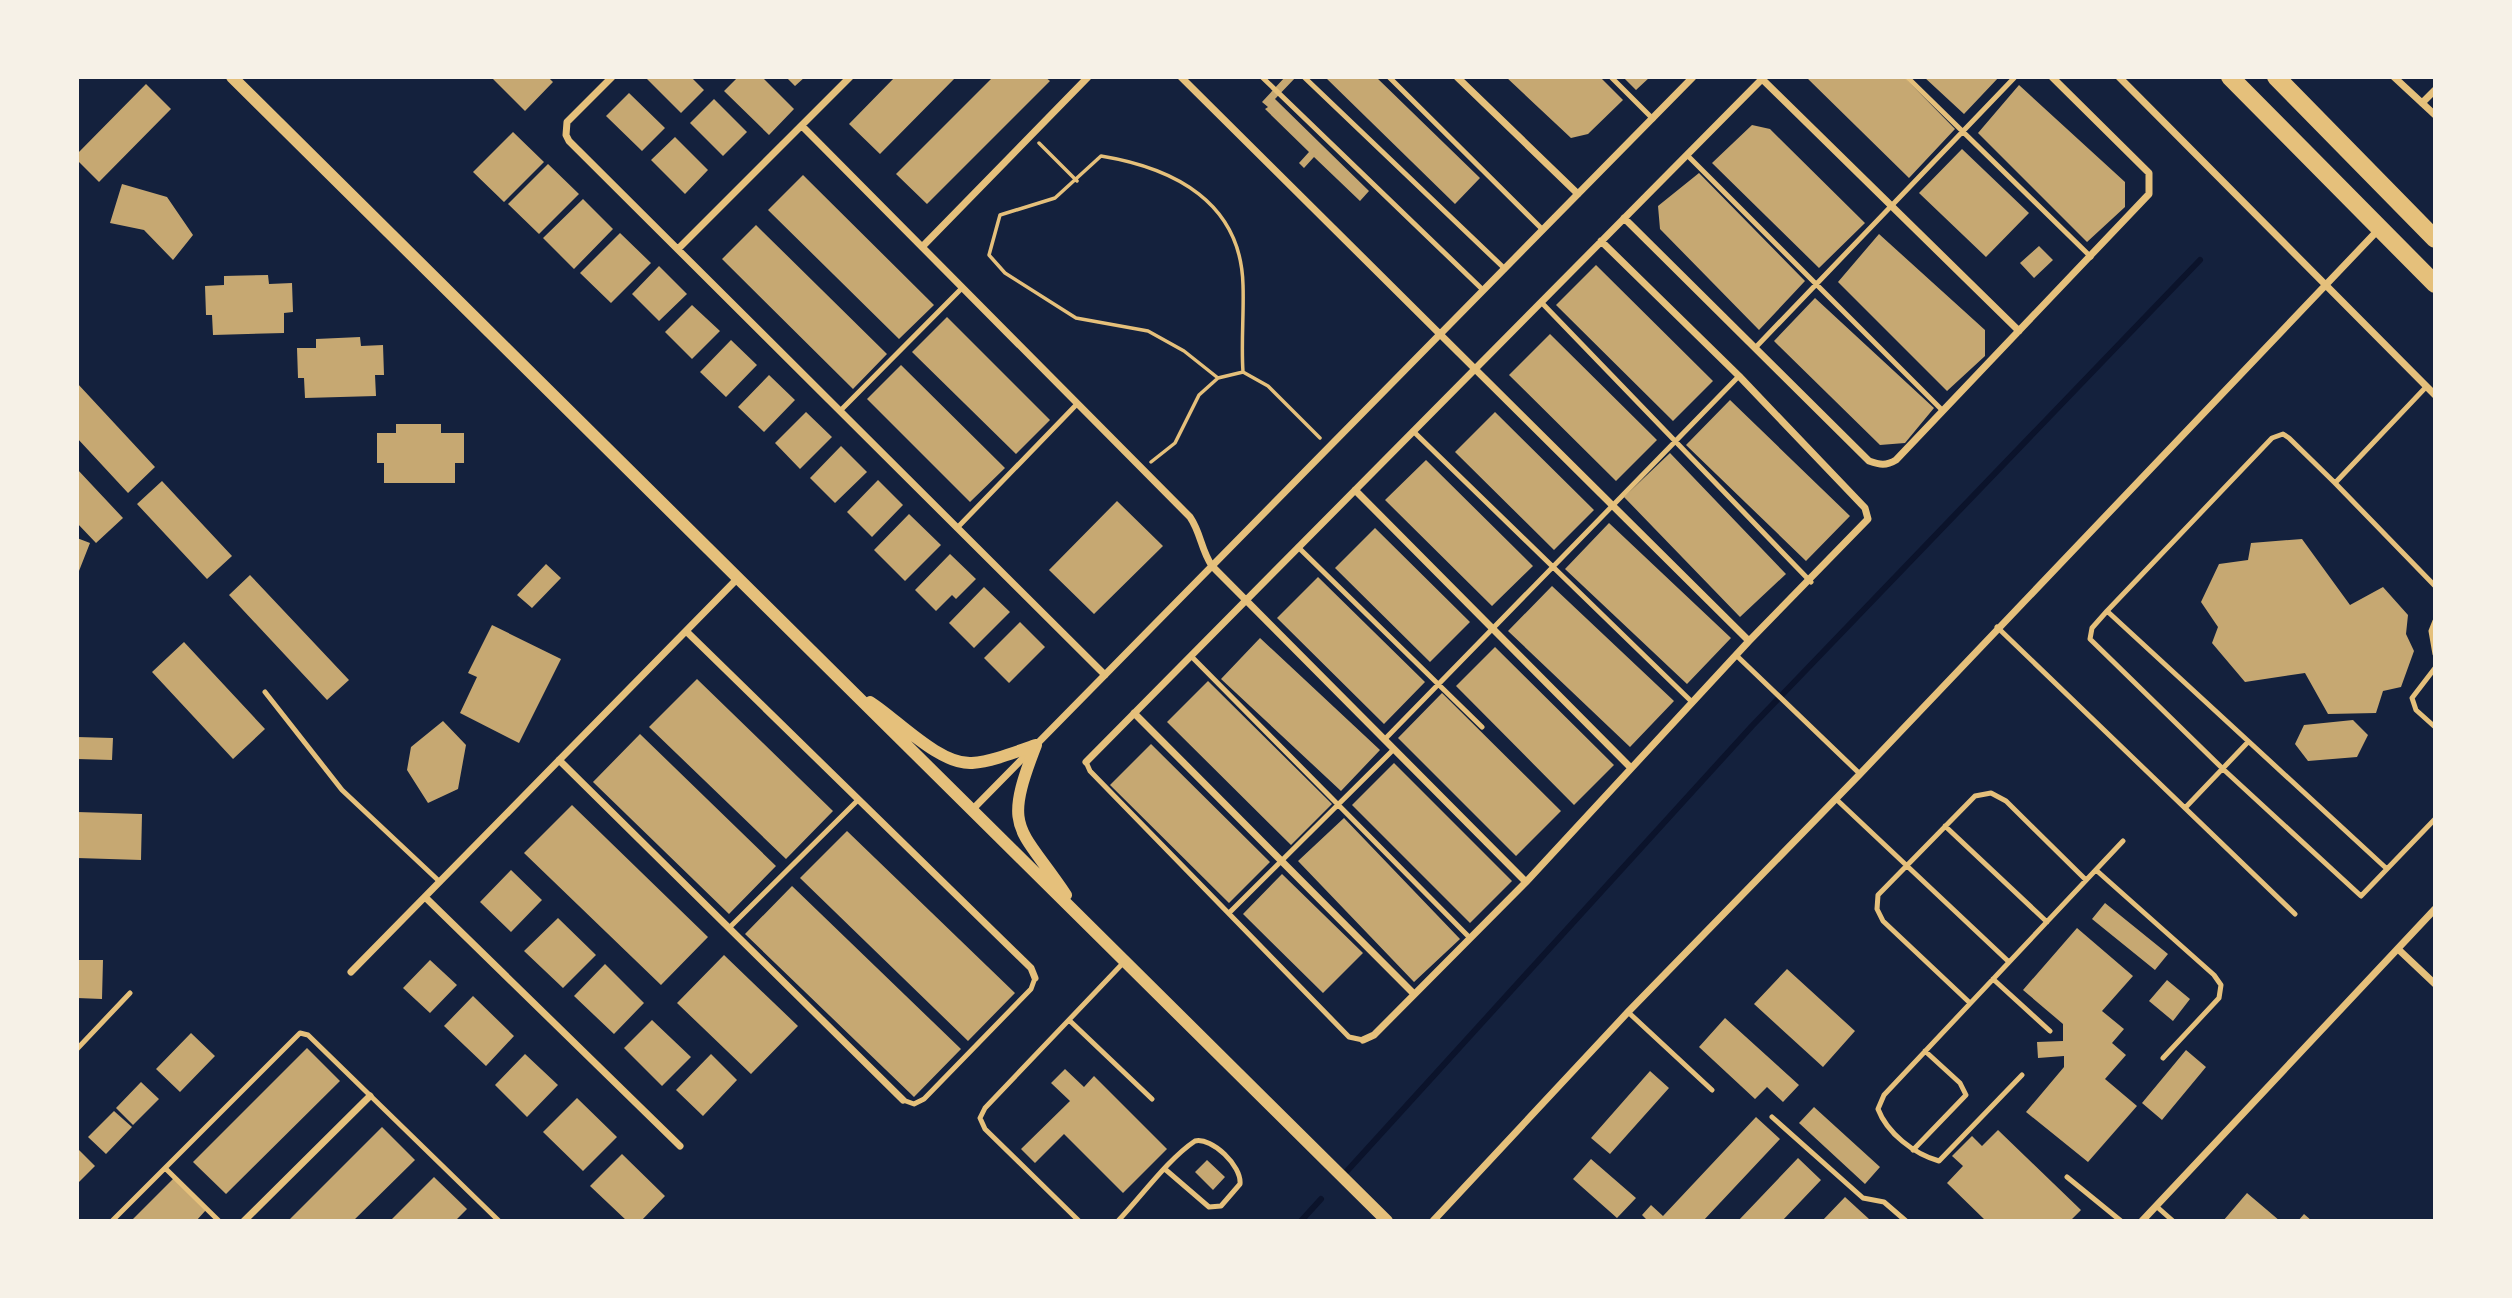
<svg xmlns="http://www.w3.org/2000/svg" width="2512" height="1298" font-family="'Varela Round',sans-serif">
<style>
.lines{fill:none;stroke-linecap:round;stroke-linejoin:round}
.stream{stroke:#0b132b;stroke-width:6}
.building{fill:#c6a872}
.path{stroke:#e5c07b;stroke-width:3.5}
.service{stroke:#e5c07b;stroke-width:5}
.minor{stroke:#e5c07b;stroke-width:7}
.tertiary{stroke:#e5c07b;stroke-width:12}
.trunk{stroke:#e5c07b;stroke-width:18}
</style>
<rect width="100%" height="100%" fill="#14213d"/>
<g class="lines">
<path class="stream" d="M1347,1171L1752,726L2200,260
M1301,1221L1321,1199"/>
</g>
<path class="building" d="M491,77H548L553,82L525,111Z
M645,77H691L704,90L681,113Z
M738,77H762L794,109L769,135L724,91Z
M786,77H805L795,86Z
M895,77H956L880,154L849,124Z
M993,77H1045L1050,81L927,204L896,174Z
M1285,77H1296L1275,99L1369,191L1360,201L1314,157L1304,168L1299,163L1309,152L1265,109L1268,107L1262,102Z
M1325,77H1376L1480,178L1455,204Z
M1506,77H1600L1623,100L1588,134L1571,138Z
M1623,77H1650L1636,90Z
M1806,77H1904L1955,129L1909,178Z
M1924,77H1999L1964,114Z
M146,84L171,109L99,182L77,160V154Z
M2019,85L2125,182V207L2087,242L1978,133Z
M629,93L665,128L642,151L606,116Z
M714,99L747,132L723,156L690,123Z
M1752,125L1770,129L1865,223L1819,268L1712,163Z
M513,132L544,162L504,202L473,172Z
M675,137L708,170L685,194L651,160Z
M1962,149L2029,213L1986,257L1919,193Z
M548,164L579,194L539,234L508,204Z
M1699,173L1805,281L1759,330L1660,229L1658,206Z
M803,175L934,305L899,339L768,210Z
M122,184L167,197L193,235L173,260L144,230L110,223Z
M583,199L613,229L574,269L543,238Z
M756,225L887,354L853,389L722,259Z
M620,233L651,263L611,303L580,273Z
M1879,234L1985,330V356L1947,391L1838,282Z
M2039,246L2053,260L2034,278L2020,263Z
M1596,265L1713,381L1673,421L1556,305Z
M659,266L687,294L659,321L632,294Z
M268,275L269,284L292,283L293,312L284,313V333L213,335L212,315H206L205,286L224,285V276Z
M1815,298L1934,408L1905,443L1880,445L1774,341Z
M692,305L720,331L692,359L665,332Z
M947,317L1050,420L1016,454L912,352Z
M1550,334L1657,440L1616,481L1509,375Z
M360,337L361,346L383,345L384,375H375L376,396L305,398L304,378H298L297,348H316V339Z
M731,340L757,365L726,397L700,372Z
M901,365L1005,468L970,502L867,399Z
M769,375L795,400L764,432L738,407Z
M77,383L155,467L128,493L77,438Z
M1730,400L1850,516L1806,561L1686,445Z
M806,412L832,437L800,469L775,443Z
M1495,412L1594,510L1554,550L1455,452Z
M396,424H441V433H464V463H455V483H384V463H377V433H396Z
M841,446L867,472L835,503L810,478Z
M1670,453L1786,574L1740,617L1624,497Z
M1426,460L1533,566L1492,606L1385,500Z
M77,469L123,518L96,543L77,523Z
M878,480L903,505L872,537L847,512Z
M162,481L232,556L207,579L137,504Z
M1117,501L1163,546L1094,614L1049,570Z
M909,514L941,545L905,581L874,550Z
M1609,523L1731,638L1687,684L1565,569Z
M1375,528L1470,622L1430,662L1335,568Z
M77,538L90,543L77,576Z
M2302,539L2350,605L2383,587L2408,615L2406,634L2414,651L2401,687L2383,691L2376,713L2328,714L2305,673L2245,682L2212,643L2218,627L2201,602L2219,564L2248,560L2251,543Z
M950,554L976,579L956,599L952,595L936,611L915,590Z
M546,564L561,578L532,608L517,595Z
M250,575L349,680L327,700L229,595Z
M1318,577L1425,682L1384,724L1277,618Z
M1552,586L1674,701L1630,747L1508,631Z
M984,587L1010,612L974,648L949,623Z
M1020,622L1045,647L1009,683L984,658Z
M492,625L561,659L519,743L460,713L477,677L468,673Z
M1260,638L1380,750L1341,791L1221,679Z
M184,642L265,729L233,759L152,672Z
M1495,647L1614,765L1574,805L1456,686Z
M697,679L833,811L786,859L649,727Z
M1208,681L1332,804L1291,845L1167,722Z
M1442,693L1561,811L1516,856L1398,738Z
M2353,720L2368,735L2357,757L2308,761L2295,744L2304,725Z
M443,721L466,745L458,789L428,803L407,770L411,747Z
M640,734L776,866L729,914L593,782Z
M77,737L113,738L112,760L77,759Z
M1151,744L1270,862L1229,903L1110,785Z
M1394,763L1512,881L1470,923L1352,805Z
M572,805L708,937L661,985L524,853Z
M77,812L142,814L141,860L77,858Z
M1344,818L1460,939L1414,982L1298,861Z
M847,831L1015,993L968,1041L800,878Z
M511,870L542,900L511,932L480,902Z
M1282,874L1363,953L1323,993L1243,914Z
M792,886L961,1049L914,1097L745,934Z
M2105,903L2168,954L2155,970L2092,919Z
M558,918L596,955L563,988L524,951Z
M2077,928L2133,976L2102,1011L2124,1029L2112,1043L2126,1055L2105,1079L2137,1106L2088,1162L2026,1112L2064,1067V1056L2038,1058L2037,1042L2063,1041V1024L2023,990Z
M724,955L798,1026L751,1074L677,1003Z
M77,960H103L102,999L77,998Z
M430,960L457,985L430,1013L403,988Z
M605,964L644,1003L614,1034L574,996Z
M1787,969L1855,1031L1823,1067L1754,1004Z
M2167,980L2190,999L2173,1021L2149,1001Z
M473,996L514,1036L486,1066L444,1026Z
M1725,1018L1799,1085L1783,1102L1767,1087L1755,1099L1699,1047Z
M652,1020L691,1057L662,1086L624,1048Z
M191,1033L215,1056L180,1092L156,1069Z
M307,1048L340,1081L226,1194L193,1162Z
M2186,1050L2206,1067L2162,1120L2142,1103Z
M525,1054L558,1085L527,1117L495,1085Z
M711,1054L737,1080L703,1116L676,1090Z
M1065,1069L1084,1087L1094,1076L1167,1149L1123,1193L1064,1134L1035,1163L1021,1149L1070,1101L1051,1083Z
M1650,1071L1669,1088L1610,1154L1591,1138Z
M141,1082L159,1099L133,1125L116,1108Z
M577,1098L617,1137L583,1171L543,1132Z
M1814,1107L1880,1167L1865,1184L1799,1123Z
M114,1111L132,1127L106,1154L88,1137Z
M1756,1117L1780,1139L1703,1221H1648L1642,1215L1651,1205L1663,1216Z
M382,1127L415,1160L353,1221H288Z
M1998,1130L2081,1210L2070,1221H1986L1947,1183L1963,1166L1952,1156L1972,1136L1982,1146Z
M77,1148L95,1166L77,1184Z
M622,1154L665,1196L641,1221H627L590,1186Z
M1798,1158L1821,1180L1782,1221H1738Z
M1591,1159L1636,1198L1617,1218L1573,1179Z
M1207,1160L1225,1177L1213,1190L1195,1172Z
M434,1177L467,1209L455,1221H390Z
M174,1178L206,1210L196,1221H131Z
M2247,1193L2280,1221H2223Z
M1845,1197L1869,1219L1822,1221Z
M2304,1214L2312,1221H2298Z"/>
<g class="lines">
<path class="path" d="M1039,143L1077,181
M1218,378L1184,351L1148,331L1076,318L1005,273L989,255L1000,215L1055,198L1101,156C1174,168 1241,202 1243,285C1244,314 1241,343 1243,372
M1151,462L1175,443L1199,395L1218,378L1243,372L1268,386L1320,438"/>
<path class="service" d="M1262,77L1483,290
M1304,77L1505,269
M1389,77L1543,230
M1611,77L1653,119
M1907,77L2091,257
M1687,155L1943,411
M1541,302L1811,582
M1756,347L2015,77
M2426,387L2335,483L2435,586
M841,410L962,288
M1413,431L1692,702
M2335,483L2289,438L2283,434L2272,438L2107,611L2092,628L2090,639L2223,769L2361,896L2435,819
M957,528L1077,404
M1298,547L1482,727
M2107,611L2387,869
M2435,621L2431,631L2435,654
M1997,627L2295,914
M1191,656L1469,937
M1737,656L1860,774
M2435,668L2412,698L2416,710L2435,727
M265,692L342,790L440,882
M1385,739L1739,376
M1086,762L1090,771L1349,1037L1363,1040
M1836,799L2009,962
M2185,808L2248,742
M1945,826L2047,922
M2096,870L2214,975L2221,985L2219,998L2163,1058
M1230,912L1394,749
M729,928L858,800
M1993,979L2050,1031
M1970,1003L1883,921L1877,909L1878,895L1975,796L1991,793L2006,801L2086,880
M1628,1012L1712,1090
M1069,1020L1152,1099
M77,1049L130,993
M2022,1075L1939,1161C1914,1154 1887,1133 1878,1109L1884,1095L2123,841
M903,1100L914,1104L924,1099L1031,989L1035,978
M1772,1117L1863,1198L1884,1202L1906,1221
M1913,1150L1966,1095L1960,1083L1925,1051
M165,1168L219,1221
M2067,1177L2121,1221
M2156,1206L2173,1221
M112,1221L300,1033L308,1035L499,1221
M1079,1221L985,1129L980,1118L985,1108L1125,961
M1118,1221C1141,1197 1168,1159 1195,1141C1212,1137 1242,1166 1240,1184L1221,1206L1209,1207L1166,1170"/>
<path class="minor" d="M612,77L567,122L566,135L569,141L1105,675
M1181,77L1749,641
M1457,77L1578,194
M1760,77L2019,331
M2119,77L2435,395
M2394,77L2435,115
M2422,103L2435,90
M802,126L1190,517C1201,533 1201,550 1212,566L1526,882
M1624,218L1869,461C1880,465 1886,466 1896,460L2149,194V173L2052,77
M922,247L1088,77
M678,249L850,77
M1355,490L1631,768
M686,631L1031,968L1035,978
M1134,713L1414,994
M559,760L903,1100
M1086,762L1764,77
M972,810L1693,77
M425,897L680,1146
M2398,949L2435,984
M351,972L738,578
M1363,1040L1374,1035L1526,882L1749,641L1868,519L1865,508L1739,376L1601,241
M244,1221L370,1096
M1433,1221L1628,1012L1860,774L2379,229
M2142,1221L2435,909"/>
<path class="tertiary" d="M232,77L1387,1221
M870,702C897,719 939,765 972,763C994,761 1015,752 1036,745
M1036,745C1002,832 1019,825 1066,895"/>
<path class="trunk" d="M2230,77L2435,284
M2276,77L2435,239"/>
</g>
<rect width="2512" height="1298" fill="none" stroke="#f6f1e7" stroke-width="158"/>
</svg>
